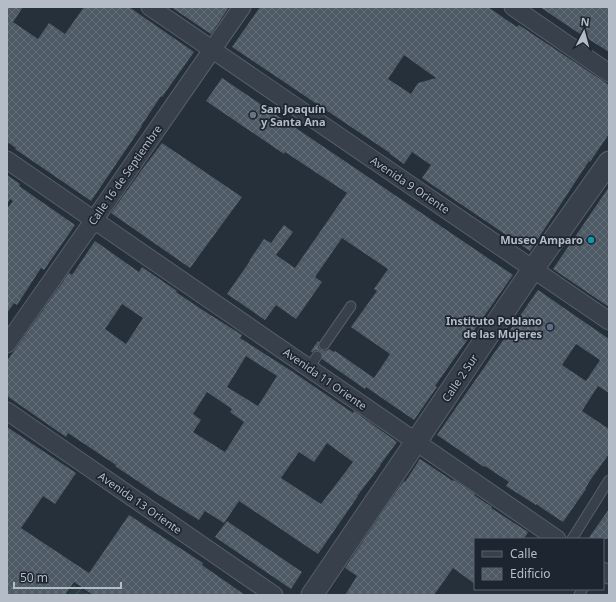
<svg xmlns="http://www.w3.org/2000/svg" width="616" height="602" font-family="'Noto Sans',sans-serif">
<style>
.garden{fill:url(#garden-furrows)}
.building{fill:url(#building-cross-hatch);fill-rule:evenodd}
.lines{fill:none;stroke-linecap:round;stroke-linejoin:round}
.service-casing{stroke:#565f69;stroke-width:11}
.minor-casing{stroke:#565f69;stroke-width:19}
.tertiary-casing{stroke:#565f69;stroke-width:23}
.service{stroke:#38414b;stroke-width:9}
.minor{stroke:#38414b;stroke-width:17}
.tertiary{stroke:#38414b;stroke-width:21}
.worship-dot{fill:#6b7280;stroke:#1d2630;stroke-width:1.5}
.culture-dot{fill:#0f9aa8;stroke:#1d2630;stroke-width:1.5}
.service-dot{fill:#5c6f8a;stroke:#1d2630;stroke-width:1.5}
.labels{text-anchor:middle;stroke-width:3.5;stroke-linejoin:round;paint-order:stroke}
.poi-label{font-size:11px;font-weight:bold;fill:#b4bcc7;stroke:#1d2630;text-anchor:end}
.street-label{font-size:11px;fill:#b4bcc7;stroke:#1d2630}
</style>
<defs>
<pattern id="garden-furrows" width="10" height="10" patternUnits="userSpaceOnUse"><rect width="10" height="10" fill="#283d3d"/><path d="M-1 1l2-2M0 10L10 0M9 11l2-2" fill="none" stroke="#455758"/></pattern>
<pattern id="building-cross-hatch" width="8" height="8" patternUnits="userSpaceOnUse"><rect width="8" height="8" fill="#4e5966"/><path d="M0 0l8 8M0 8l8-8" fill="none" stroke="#656f7a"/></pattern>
</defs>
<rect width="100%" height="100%" fill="#25303b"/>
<path class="garden" d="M74,585L90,595H68Z"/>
<path class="building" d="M7,7H23L13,22L38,39L49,23L65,34L84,7H129L194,52L162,97L161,96L141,126H142L91,201L15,149L16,148L7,142Z
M171,7H229L211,34Z
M260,7H488L517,27L519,25L609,85V134L590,162L589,161L530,251L422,178L431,165L412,152L404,164L390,154V153L232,47ZM404,55L436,78L418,83L411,94L388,79Z
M540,7H609V52L574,30Z
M222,78L513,275L435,386L437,387L414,420L366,387L365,389L322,359V354L320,351L315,350L312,352L311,351L318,341L319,342L318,347L321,350L326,351L329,349L334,352L335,351L374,378L390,354L351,327L377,291L374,289L388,269L342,238L315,277L322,282L296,319L276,305L265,320L227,294L250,261H249L264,239L271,243L284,225L293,232L276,255L295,268L347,193L285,152L284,154L206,101Z
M162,143L242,197L190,268L111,213L141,171Z
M7,175L20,184L19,186L75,225L44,270L41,268L17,305L14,303L7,313V209L13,201L10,199L7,204Z
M609,187V307L553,269Z
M95,241L139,272L142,267L177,291L176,292L198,307L242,335L240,338L293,372L353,413L354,411L397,442L380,465H381L357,496H358L318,554L239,501L224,523L205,511L199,520L157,494L115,466L116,465L68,433L66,437L7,396V361L69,273L72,275ZM122,304L143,318L126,344L105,329ZM246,356L277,376L258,406L227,387ZM207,392L232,409L230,412L244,422L225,452L193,432L201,420L193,414ZM327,443L353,462L321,504L281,478L299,452L314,462Z
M538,290L609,339V393L598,386L582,411L609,429V454L591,479L585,489H586L563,522L536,504V505L506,486L509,482L485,466L484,467L437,435ZM576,344L600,360L586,381L562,365Z
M7,427L76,473L55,504L43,496L21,528L89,573L129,515L203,563L202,565L245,595H93L74,582L65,595H7Z
M420,459L453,481L454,480L475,494L474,495L492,507L491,508L528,532L524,539H475V584L453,568L434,595H345L357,576L345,568L389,502L404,481L405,482Z
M609,509V539H588Z
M227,521L302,572L291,589L215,537Z"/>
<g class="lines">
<defs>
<path id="service" d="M324,345L351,306
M309,368L317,356
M572,539L609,480
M579,595L583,589"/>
<path id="minor" d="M150,7L609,321
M513,7L609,73
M7,160L557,539
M7,344L94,220L212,50L242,7
M7,411L274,595
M603,571L609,575"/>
<path id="tertiary" d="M312,595L533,269L609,162"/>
</defs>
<use href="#service" class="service-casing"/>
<use href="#minor" class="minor-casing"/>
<use href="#tertiary" class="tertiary-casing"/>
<use href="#service" class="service"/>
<use href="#minor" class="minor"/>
<use href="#tertiary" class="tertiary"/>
</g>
<circle class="worship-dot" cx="253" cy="115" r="4"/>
<circle class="culture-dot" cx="591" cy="240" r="4"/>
<circle class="service-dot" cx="550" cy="327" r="4"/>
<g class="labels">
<g class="poi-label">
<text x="261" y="113" text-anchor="start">San Joaquín<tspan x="261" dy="13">y Santa Ana</tspan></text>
<text x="583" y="244">Museo Amparo</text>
<text x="542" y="325">Instituto Poblano<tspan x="542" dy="13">de las Mujeres</tspan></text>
</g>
<g class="street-label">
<text transform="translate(125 175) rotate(-55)" y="4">Calle 16 de Septiembre</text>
<text transform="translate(410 185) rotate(34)" y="4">Avenida 9 Oriente</text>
<text transform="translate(460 378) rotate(-56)" y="4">Calle 2 Sur</text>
<text transform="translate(325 379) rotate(35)" y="4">Avenida 11 Oriente</text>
<text transform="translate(140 503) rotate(35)" y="4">Avenida 13 Oriente</text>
</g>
</g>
<rect width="616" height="602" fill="none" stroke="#b4bcc7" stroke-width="16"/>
<rect x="474" y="538" width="130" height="52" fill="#1d2630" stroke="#59626c"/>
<rect x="482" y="551" width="20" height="6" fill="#38414b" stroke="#59626c"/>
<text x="510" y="558" font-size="12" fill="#b4bcc7">Calle</text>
<rect x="482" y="568" width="20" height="12" fill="url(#building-cross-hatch)" stroke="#59626c"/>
<text x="510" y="578" font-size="12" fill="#b4bcc7">Edificio</text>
<g transform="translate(584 32) rotate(6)" stroke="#1d2630" stroke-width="3" paint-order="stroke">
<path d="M0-3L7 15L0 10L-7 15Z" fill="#b4bcc7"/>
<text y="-6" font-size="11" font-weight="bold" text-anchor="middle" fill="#b4bcc7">N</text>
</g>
<path d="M14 582v6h107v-6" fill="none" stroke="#b4bcc7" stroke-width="2"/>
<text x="20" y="582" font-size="12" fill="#b4bcc7" stroke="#1d2630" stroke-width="3" paint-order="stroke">50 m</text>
</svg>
